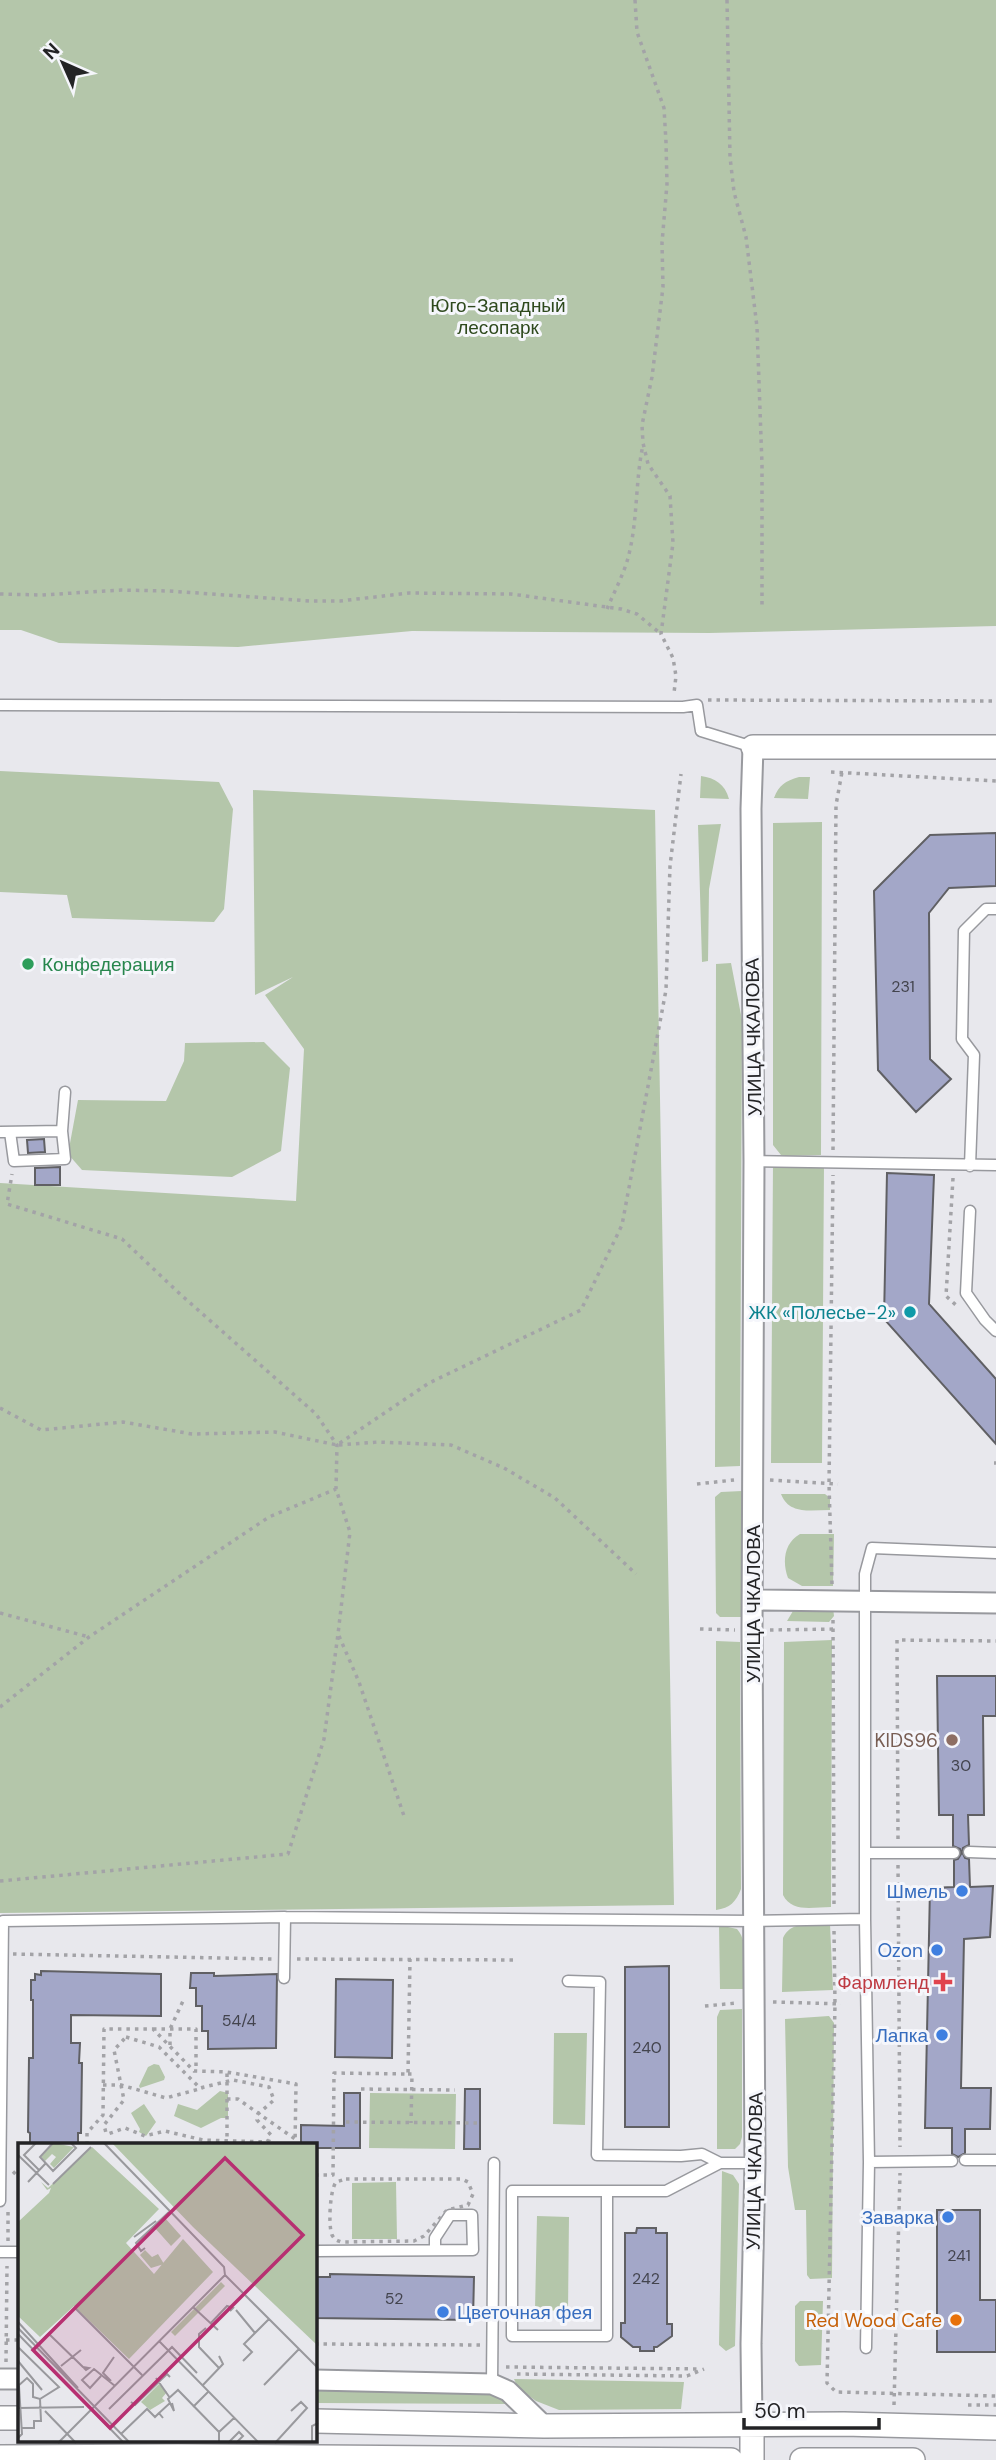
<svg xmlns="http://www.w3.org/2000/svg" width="996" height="2460" font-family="'DM Sans',sans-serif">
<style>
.green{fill:#b4c6aa}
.building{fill:#a3a7c8;stroke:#606064;stroke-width:2}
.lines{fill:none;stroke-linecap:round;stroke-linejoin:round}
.service-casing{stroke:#98999e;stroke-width:13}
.minor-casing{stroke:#98999e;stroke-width:23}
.tertiary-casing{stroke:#98999e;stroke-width:26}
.path{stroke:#a3a3a7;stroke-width:3.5;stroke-dasharray:3.5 5;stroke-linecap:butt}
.service{stroke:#fff;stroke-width:10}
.minor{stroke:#fff;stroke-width:19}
.tertiary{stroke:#fff;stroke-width:23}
.leisure-dot{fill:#2e9e5b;stroke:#f5f6fb;stroke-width:2.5}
.culture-dot{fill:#0f9aa8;stroke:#f5f6fb;stroke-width:2.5}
.education-dot{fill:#8d6e63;stroke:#f5f6fb;stroke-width:2.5}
.shop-dot{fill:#3f7fe0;stroke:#f5f6fb;stroke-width:2.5}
.health-dot{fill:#e0444e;stroke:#f5f6fb;stroke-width:2.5}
.food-dot{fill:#e8710a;stroke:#f5f6fb;stroke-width:2.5}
.labels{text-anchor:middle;stroke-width:6;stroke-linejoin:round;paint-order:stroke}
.number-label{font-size:16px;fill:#43444e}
.park-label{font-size:19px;fill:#2e491d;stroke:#f5f6fb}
.leisure-label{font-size:19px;fill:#27864d;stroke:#f5f6fb;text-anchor:start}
.street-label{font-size:19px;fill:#232325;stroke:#f5f6fb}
.culture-label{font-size:19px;fill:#0d838f;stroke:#f5f6fb;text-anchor:end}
.education-label{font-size:19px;fill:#785e54;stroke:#f5f6fb;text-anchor:end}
.shop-label{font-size:19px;fill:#366cbe;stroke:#f5f6fb;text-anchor:end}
.health-label{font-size:19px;fill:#be3a42;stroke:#f5f6fb;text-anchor:end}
.food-label{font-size:19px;fill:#c56008;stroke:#f5f6fb;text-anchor:end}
.inset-road{fill:none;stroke:#99999d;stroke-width:2}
.view{fill:#b73071;fill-opacity:0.15;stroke:#b73071;stroke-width:3.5}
.inset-edge{fill:none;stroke:#232325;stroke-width:3.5}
</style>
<rect width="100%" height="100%" fill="#e8e8ed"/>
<path class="green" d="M0,0H996V626L709,633L412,631L238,647L59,643L21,630H0Z
M0,771L219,782L233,809L224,909L214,922L72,918L67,895L0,892Z
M701,776C715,778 725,784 729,799L700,798Z
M799,777H810L808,799L774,798C779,785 785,781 799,777Z
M253,790L655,810L674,1905L0,1913V1183L296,1201L304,1049L265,995L293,977L255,995Z
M822,822L821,1155L786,1156L781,1155L773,1145V823Z
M721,824L709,889L708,961L702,962L698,825Z
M731,963L742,1020L740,1466L715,1467L716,964Z
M264,1042L290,1068L281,1151L232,1177L82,1170L68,1154L78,1100L166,1101L184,1061L185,1043Z
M773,1164H824L822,1463H771Z
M742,1491L741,1617H720L716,1613L715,1497L721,1492Z
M781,1494H825L830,1498V1510C811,1510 789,1515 781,1494Z
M800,1534H834L833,1586H802L788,1578C782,1562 784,1543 800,1534Z
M833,1608L834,1616L829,1622L787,1621L793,1611Z
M832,1640L831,1907C813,1907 792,1913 783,1895L784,1642Z
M716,1641L740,1642L741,1889C736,1902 730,1908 716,1910Z
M830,1924L833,1990L782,1992L783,1938C791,1920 813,1925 830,1924Z
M719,1925L737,1929C750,1944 744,1970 744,1989H720Z
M742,2009V2137L740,2144L735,2149H717V2017L720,2010Z
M829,2016L834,2023L832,2278L810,2279L807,2275L806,2210H795L788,2167L785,2019Z
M554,2033H587L585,2125L553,2124Z
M154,2064L159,2065L165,2077L164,2080L140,2088L139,2086L148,2067Z
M220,2091L228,2093V2118H221L201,2128L174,2116L178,2104L197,2110Z
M370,2093L456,2094L455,2149L369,2148Z
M144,2104L156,2122L146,2136L139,2132L140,2129L131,2113Z
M722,2171L733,2175L739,2184L735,2346L726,2351L719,2345Z
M396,2182L397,2239H352V2183Z
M537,2216L569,2217L568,2311L535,2310Z
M800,2301H823L821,2365L799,2366L795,2361V2306Z
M514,2379L684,2382L681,2409L559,2410L536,2401L518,2388Z
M315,2387L486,2388L513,2404L317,2403H315Z"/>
<path class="building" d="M996,833V886L949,888L929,913L930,1059L951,1079L916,1112L878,1070L874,891L930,835Z
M44,1139L45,1152L28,1153L27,1140Z
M60,1167V1185H35V1168Z
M887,1173L934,1175L929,1304L996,1379V1444L884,1319Z
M937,1676H996V1716H983L984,1815H968L969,1845L963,1848L962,1852L965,1858L969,1859L970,1887L993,1886L990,1937L964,1939L961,2088H991L990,2129H965V2153L958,2157L952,2154V2128H925L930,1888L954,1887V1860L958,1859L961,1854L960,1849L953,1846V1815H939Z
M669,1966V2127H625V1967Z
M41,1971L161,1974V2016L71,2015V2043H80L79,2063H82L81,2133H78V2145H30V2133L28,2132L29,2058H33V2000H31V1980H35V1974L41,1975Z
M191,1973H214V1976L277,1974L276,2048L208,2049V2031H202V2006H196V1988H190Z
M336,1979L393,1980L392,2058L335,2057Z
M465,2089H480V2149H464Z
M344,2093H360V2148H315V2145H301V2125L344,2126Z
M937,2210H980V2300H996V2352H937Z
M637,2228H656V2233H667V2324H672V2336L657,2347H654V2351H640V2347H633L621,2337V2323H625V2233H636Z
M330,2274L474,2277L473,2320L315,2318V2277H330Z"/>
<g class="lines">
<defs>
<path id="service" d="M0,705L683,707L697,705L701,731L753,747
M0,1132L62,1131L65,1092
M10,1132L14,1161L65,1159L62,1131
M754,1161L996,1165
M970,1166L974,1055L962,1039L964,931L986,909H996
M970,1211L966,1293L985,1320L996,1331
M969,1852L996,1853
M865,1853H954
M284,1978L285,1917
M568,1981L600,1982L597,2155L681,2156L702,2154L720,2163
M965,2160H996
M869,2162L952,2161
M607,2191V2336H512V2191H666L720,2163H755
M0,2201L3,1921L285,1917L754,1921L865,1919
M315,2251L473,2250L472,2215H450L435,2238V2250
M0,2252H19
M866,2348L869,2162L865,1919V1574L872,1548L996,1553
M492,2384L494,2163"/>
<path id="minor" d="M753,1600L996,1603
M0,2379H19
M315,2380L492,2384L508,2391L544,2426
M752,2424L751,2344L755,2163L752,1630L754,1161L751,809L753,747"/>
<path id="tertiary" d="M753,747H996
M0,2418H19
M315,2421L544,2426L844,2424L996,2428
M752,2424V2460
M0,2457L178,2456L731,2460
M802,2460H913"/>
</defs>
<use href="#service" class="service-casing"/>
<use href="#minor" class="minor-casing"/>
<use href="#tertiary" class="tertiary-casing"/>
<path class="path" d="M635,0L637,32L664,108L666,142L667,184L662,243L663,287L652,377L642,425L643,443L648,464L670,496L673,543L661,634L673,658L676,676L674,693
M727,0L730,157L734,192L746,237L757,327L762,465V608
M0,594L42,595L121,590L169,591L310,601H340L409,593L511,594L621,609L637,614L661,634
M607,609C614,592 623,576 628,558C638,521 635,482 643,445
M708,700L996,701
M831,772L996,781
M833,1150L836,805L842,772
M953,1178L946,1296L957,1306
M0,1408L41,1430L123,1422L192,1434L275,1432L337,1445L429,1383L581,1310L622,1225L666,990L670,866L681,774
M339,1445L378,1442L451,1445L504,1468L555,1498L636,1574
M994,1463H996
M770,1480L838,1484
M697,1484L734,1480
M832,1584L829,1484L833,1175
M0,1613L89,1637
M833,1620L834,1906
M700,1629L735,1630
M770,1630L838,1629
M339,1636L359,1682L404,1816
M0,1707L89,1637L269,1517L336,1489
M898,1839L897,1640L996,1641
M898,1865L900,2147
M0,1881L288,1854L324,1739L338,1634L350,1532L336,1489L337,1445L316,1414L180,1294L122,1239L7,1204L12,1174
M834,1931L835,2004L827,2383L836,2392L996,2396
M13,1954L272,1959
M297,1959L518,1960
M773,2002L841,2004
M705,2006L737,2003
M153,2029H196V2071
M126,2037L159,2047L200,2088L233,2080L269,2087L274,2100L258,2114L257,2120L271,2135L269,2140L266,2142L203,2140L165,2131L145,2136L125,2128L108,2134L106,2133L104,2125L124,2100L114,2050Z
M170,2045V2029L183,2001
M408,2074H412L411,2123
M103,2085H121L166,2098L203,2088
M361,2089L455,2090
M227,2099H238L295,2139
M346,2122L479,2123
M87,2145V2133L103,2115L104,2029H153L194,2071L227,2072L296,2084L295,2145
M227,2145V2072
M13,2174L19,2168
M315,2175H333L334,2073L408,2074L410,1959
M346,2179H462L468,2182L473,2194L468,2205L447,2210L424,2236L414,2241L341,2242C336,2240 335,2240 332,2235C328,2225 330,2190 336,2182Z
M8,2241V2210
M6,2340H19
M315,2344L481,2345
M6,2362L7,2266
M506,2367L701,2369
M517,2374L687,2376L704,2369
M894,2405L900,2173
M968,2405H996"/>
<use href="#service" class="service"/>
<use href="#minor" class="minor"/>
<use href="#tertiary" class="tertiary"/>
</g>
<circle class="leisure-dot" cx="28" cy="964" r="7"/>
<circle class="culture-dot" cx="910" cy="1312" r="7"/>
<circle class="education-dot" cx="952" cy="1740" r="7"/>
<g class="shop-dot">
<circle cx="962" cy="1891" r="7"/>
<circle cx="937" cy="1950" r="7"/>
<circle cx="942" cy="2035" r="7"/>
<circle cx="948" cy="2217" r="7"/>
<circle cx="443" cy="2312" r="7"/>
</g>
<path class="health-dot" d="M939.5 1971.5h7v7h7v7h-7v7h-7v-7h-7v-7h7z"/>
<circle class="food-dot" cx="956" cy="2320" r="7"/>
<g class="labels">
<g class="number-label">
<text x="903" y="992">231</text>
<text x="961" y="1771">30</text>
<text x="239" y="2026">54/4</text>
<text x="647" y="2053">240</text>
<text x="959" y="2261">241</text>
<text x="646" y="2284">242</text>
<text x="394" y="2304">52</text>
</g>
<g class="park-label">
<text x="498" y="312">Юго-Западный<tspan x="498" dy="22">лесопарк</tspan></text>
</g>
<g class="leisure-label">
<text x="42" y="971">Конфедерация</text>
</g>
<g class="street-label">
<text transform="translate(753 1037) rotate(-91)" y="7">УЛИЦА ЧКАЛОВА</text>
<text transform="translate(753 1604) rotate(-90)" y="7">УЛИЦА ЧКАЛОВА</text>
<text transform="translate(754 2171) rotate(-89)" y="7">УЛИЦА ЧКАЛОВА</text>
</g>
<g class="culture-label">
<text x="896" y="1319">ЖК «Полесье-2»</text>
</g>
<g class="education-label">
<text x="938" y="1747">KIDS96</text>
</g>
<g class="shop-label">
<text x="948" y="1898">Шмель</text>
<text x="923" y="1957">Ozon</text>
<text x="928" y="2042">Лапка</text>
<text x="934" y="2224">Заварка</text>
<text x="457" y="2319" text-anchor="start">Цветочная фея</text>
</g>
<g class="health-label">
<text x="929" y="1989">Фармленд</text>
</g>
<g class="food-label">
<text x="942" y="2327">Red Wood Cafe</text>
</g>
</g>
<g transform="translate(18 2143)">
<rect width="299" height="299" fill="#e8e8ed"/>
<path d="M36,0L56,4L36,25L32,21L38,14L34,11L27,18L23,14ZM94,0H299V202L175,84ZM74,4L141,66L108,100L136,131L165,96L195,129L111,216L56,163L22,194L0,173V79L31,50L33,45L29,47L23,39L30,45ZM147,75L163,93L153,103L136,84ZM127,107L134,114L140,111L146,121L133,125L122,112ZM203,139L207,143L157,193L153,189ZM141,241L149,249L144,255L147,258L132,267L123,259Z" fill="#b4c6aa"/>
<path class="inset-road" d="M18,0L6,12L21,27M35,0L22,14L35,28L58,5L53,0M86,0L206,124L207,132M0,12L31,42M10,39L28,20M35,41L73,4M116,94L138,78M127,105L123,108L118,100L151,69M207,132L300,225M175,164L200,187M218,167L237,190M0,179L60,245M192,181L209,163L215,165L212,168M0,185L112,300M188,185L181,191V204L201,225M0,191L106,300M31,191L65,224L71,225L68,227L65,224M141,198L241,300M21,200L57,165L124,232M0,204L41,244L22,256L15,254V241L9,235L0,243M0,218L24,247M225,218L234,209L226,201L251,176M43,223L63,207M83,233L72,245L64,237L76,226L97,243M138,235L152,255M93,238L85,230L96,214M246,242L281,206M184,243L205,221L201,213M113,259L117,262L149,231L152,234M154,260L156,268L150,256L160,247L201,289M175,264L190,249M0,265L66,264M91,266L154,204L179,230M27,268L58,300M145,275L141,270L152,260M4,285H16V278H23L22,256M103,291L129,266L137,274L141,270M0,295L4,291L1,243M40,300L207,132M201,300V289L216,275M210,300L221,289L225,293L218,300M257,300L289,265L283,259L273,268M294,300V283L300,280"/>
<path class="view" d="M207,15L285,92L92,285L15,207Z"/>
<rect width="299" height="299" class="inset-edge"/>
</g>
<g transform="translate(63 63) rotate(315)" stroke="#f5f6fb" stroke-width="5" paint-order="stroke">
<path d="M0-5L12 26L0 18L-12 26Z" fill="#232325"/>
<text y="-10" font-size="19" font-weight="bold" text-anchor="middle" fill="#232325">N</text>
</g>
<path d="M744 2418v10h135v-10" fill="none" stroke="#232325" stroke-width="3.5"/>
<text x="754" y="2418" font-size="21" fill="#232325" stroke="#f5f6fb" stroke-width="5" paint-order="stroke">50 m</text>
</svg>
